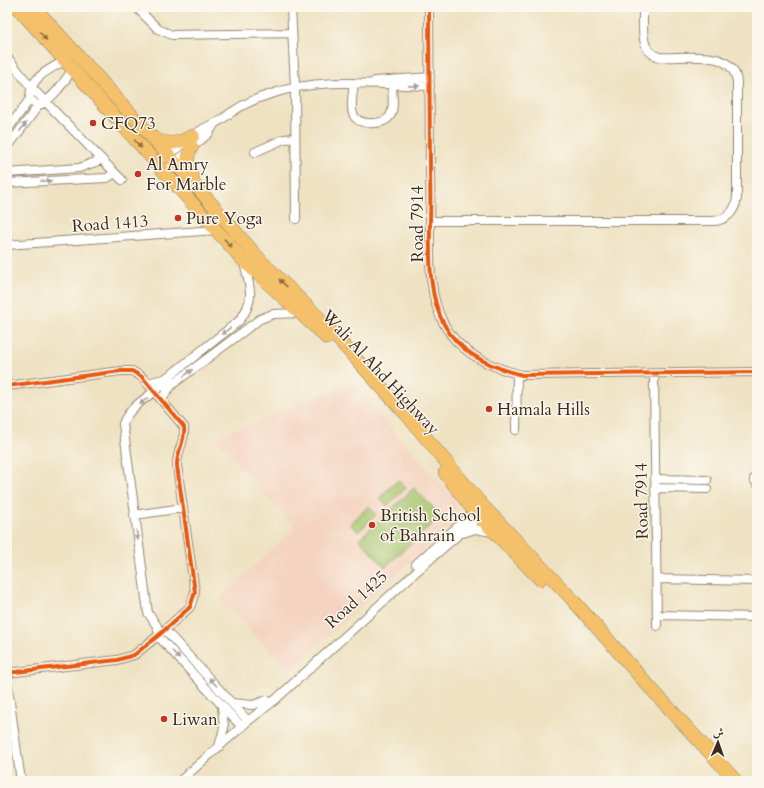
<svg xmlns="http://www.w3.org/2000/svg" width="764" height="788" font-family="Cardo,Amiri,serif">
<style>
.built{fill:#f4d3c0}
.green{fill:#a4c36b;stroke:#707644}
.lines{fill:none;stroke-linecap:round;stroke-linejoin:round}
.minor-casing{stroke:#948670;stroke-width:10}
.primary-casing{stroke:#948670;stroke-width:14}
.minor{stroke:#fff;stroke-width:8}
.primary{stroke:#f4c16a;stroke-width:13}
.cycleway-casing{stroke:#fbf7ec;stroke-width:6}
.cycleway{stroke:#e8590c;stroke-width:4}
.oneway{fill:#8e6e40}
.oneway2{fill:#a79f9a}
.poi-dot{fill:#c8321e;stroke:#fbf7ec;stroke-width:1.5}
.labels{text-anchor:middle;stroke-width:3;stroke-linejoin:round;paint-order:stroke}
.poi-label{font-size:17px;fill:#3b2a1e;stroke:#fbf7ec;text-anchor:start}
.street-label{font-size:17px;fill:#3b2a1e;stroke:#fbf7ec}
</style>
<rect width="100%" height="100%" fill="#fbf7ec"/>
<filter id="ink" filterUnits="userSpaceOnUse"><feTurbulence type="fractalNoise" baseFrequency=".025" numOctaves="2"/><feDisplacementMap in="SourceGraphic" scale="8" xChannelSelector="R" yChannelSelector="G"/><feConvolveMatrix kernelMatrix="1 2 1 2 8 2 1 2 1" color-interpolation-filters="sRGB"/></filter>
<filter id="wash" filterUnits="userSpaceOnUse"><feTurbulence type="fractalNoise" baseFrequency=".012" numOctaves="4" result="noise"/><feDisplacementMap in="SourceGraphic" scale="16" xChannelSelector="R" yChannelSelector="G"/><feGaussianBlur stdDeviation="0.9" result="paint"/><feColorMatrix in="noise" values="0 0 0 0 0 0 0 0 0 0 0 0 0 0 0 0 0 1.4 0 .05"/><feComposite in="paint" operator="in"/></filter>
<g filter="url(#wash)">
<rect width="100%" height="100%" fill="#eee2c2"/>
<path class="built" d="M351,383L457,501L455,522L288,671L220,598L295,528L215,438Z"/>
<path class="green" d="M398,480L406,488L387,506L379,498Z
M414,488L441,516L385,567L359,539Z
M369,506L376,515L358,532L350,524Z"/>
</g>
<g filter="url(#ink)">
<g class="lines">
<defs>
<path id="minor" d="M136,7L158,29L172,35L292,33
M291,7L295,87L296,219
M429,7C429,60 430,112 430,165C430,183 431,201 430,219C430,253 427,295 445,326C461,354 493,368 522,375L757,372
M7,57L31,87L122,180
M64,61C48,70 29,78 30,99L38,106C53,99 64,82 73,69
M375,81L430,77
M354,83C353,92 350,105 353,114C357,126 384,126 390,116C395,108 392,94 392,85
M7,130L30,99
M7,148L38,106
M255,152L284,139L295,138
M166,158C181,145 196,131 215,123C221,121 227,115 232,112C244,104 257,98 271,94C323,76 377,85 430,86
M164,172L209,133L215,123
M7,173L79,168L101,160
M7,183L107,178L115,173
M430,221H712C726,221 735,212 737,198V82C733,47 684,59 659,57C638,51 644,25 643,7
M7,245L216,230
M172,374C160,393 130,402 123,424L148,613L157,626L160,638L242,727
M654,375L657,626
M147,383L164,379L172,374L239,321C256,300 250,287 244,263
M7,386L121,371H132L142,377L184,427C186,440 176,452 177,466L195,592L190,607L159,635L134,655L117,660L7,673
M162,401L166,392L173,384L260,319L273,314L301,313
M516,430L517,374
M757,476L754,479L757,484
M655,479L707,480
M655,488L707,489
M134,515L183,508
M463,533L475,529L492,532
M416,564L477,509
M657,579L757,581
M657,615L757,617
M165,630L248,721
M7,681L21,781
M232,703L253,705L267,700
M219,746L224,728L222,706
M180,781L248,721L275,700L418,570L482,514"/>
<path id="primary" d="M17,7L243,260L327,338
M34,7L195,185L262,262L318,317L406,414L482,505L571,598L645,682L736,781
M155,139C170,146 179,143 193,136
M192,147C184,158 189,168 193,179
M445,473L474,511L540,579"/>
</defs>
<use href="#minor" class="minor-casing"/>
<use href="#primary" class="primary-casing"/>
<use href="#minor" class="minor"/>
<use href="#primary" class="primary"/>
<defs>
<path id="cycleway" d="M429,7C429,60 430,112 430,165C430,183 431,201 430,219C430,253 427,295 445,326C461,354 493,368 522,375L757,372
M7,386L121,371H132L142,377L184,427C186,440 176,452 177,466L195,592L190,607L159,635L134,655L117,660L7,673"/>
</defs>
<use href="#cycleway" class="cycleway-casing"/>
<use href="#cycleway" class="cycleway"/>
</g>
<defs><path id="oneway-solid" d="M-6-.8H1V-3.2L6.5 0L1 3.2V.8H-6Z"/></defs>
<g class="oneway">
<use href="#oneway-solid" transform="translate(43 36) rotate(49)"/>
<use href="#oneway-solid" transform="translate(138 144) rotate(48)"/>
<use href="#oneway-solid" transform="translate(228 243) rotate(47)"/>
<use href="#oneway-solid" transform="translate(283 283) rotate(-136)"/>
</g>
<g class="oneway2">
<use href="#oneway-solid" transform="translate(414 86) rotate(1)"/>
<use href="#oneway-solid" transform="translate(23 127) rotate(-53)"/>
<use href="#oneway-solid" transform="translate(46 181) rotate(-3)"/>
<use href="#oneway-solid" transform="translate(226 331) rotate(142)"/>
<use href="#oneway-solid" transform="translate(188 373) rotate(-37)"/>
<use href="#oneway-solid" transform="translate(144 401) rotate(140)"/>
<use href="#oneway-solid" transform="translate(137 535) rotate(82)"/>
<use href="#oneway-solid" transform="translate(176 655) rotate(48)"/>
<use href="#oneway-solid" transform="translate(213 682) rotate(-132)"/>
</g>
</g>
<g class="poi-dot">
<circle cx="93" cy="123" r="4"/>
<circle cx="138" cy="174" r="4"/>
<circle cx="178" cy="218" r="4"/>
<circle cx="489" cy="409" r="4"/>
<circle cx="372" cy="525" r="4"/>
<circle cx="164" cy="719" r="4"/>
</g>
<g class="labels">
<g class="poi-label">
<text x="101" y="129">CFQ73</text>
<text x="146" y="170">Al Amry<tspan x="146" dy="20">For Marble</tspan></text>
<text x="186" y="224">Pure Yoga</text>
<text x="497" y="415">Hamala Hills</text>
<text x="380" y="521">British School<tspan x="380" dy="20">of Bahrain</tspan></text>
<text x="172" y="725">Liwan</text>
</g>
<g class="street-label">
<text transform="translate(110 223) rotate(-4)" y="6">Road 1413</text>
<text transform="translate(417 224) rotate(-90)" y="6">Road 7914</text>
<text transform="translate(381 372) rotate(47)" y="6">Wali Al Ahd Highway</text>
<text transform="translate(641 501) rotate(-91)" y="6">Road 7914</text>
<text transform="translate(356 599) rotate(-42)" y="6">Road 1425</text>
</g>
</g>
<rect width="764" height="788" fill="none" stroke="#fbf7ec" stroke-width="24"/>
<g transform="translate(718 742) rotate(2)" stroke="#fbf7ec" stroke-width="3" paint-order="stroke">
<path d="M0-3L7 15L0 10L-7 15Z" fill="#3b2a1e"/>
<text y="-6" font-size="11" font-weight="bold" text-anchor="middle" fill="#3b2a1e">ش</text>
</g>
</svg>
